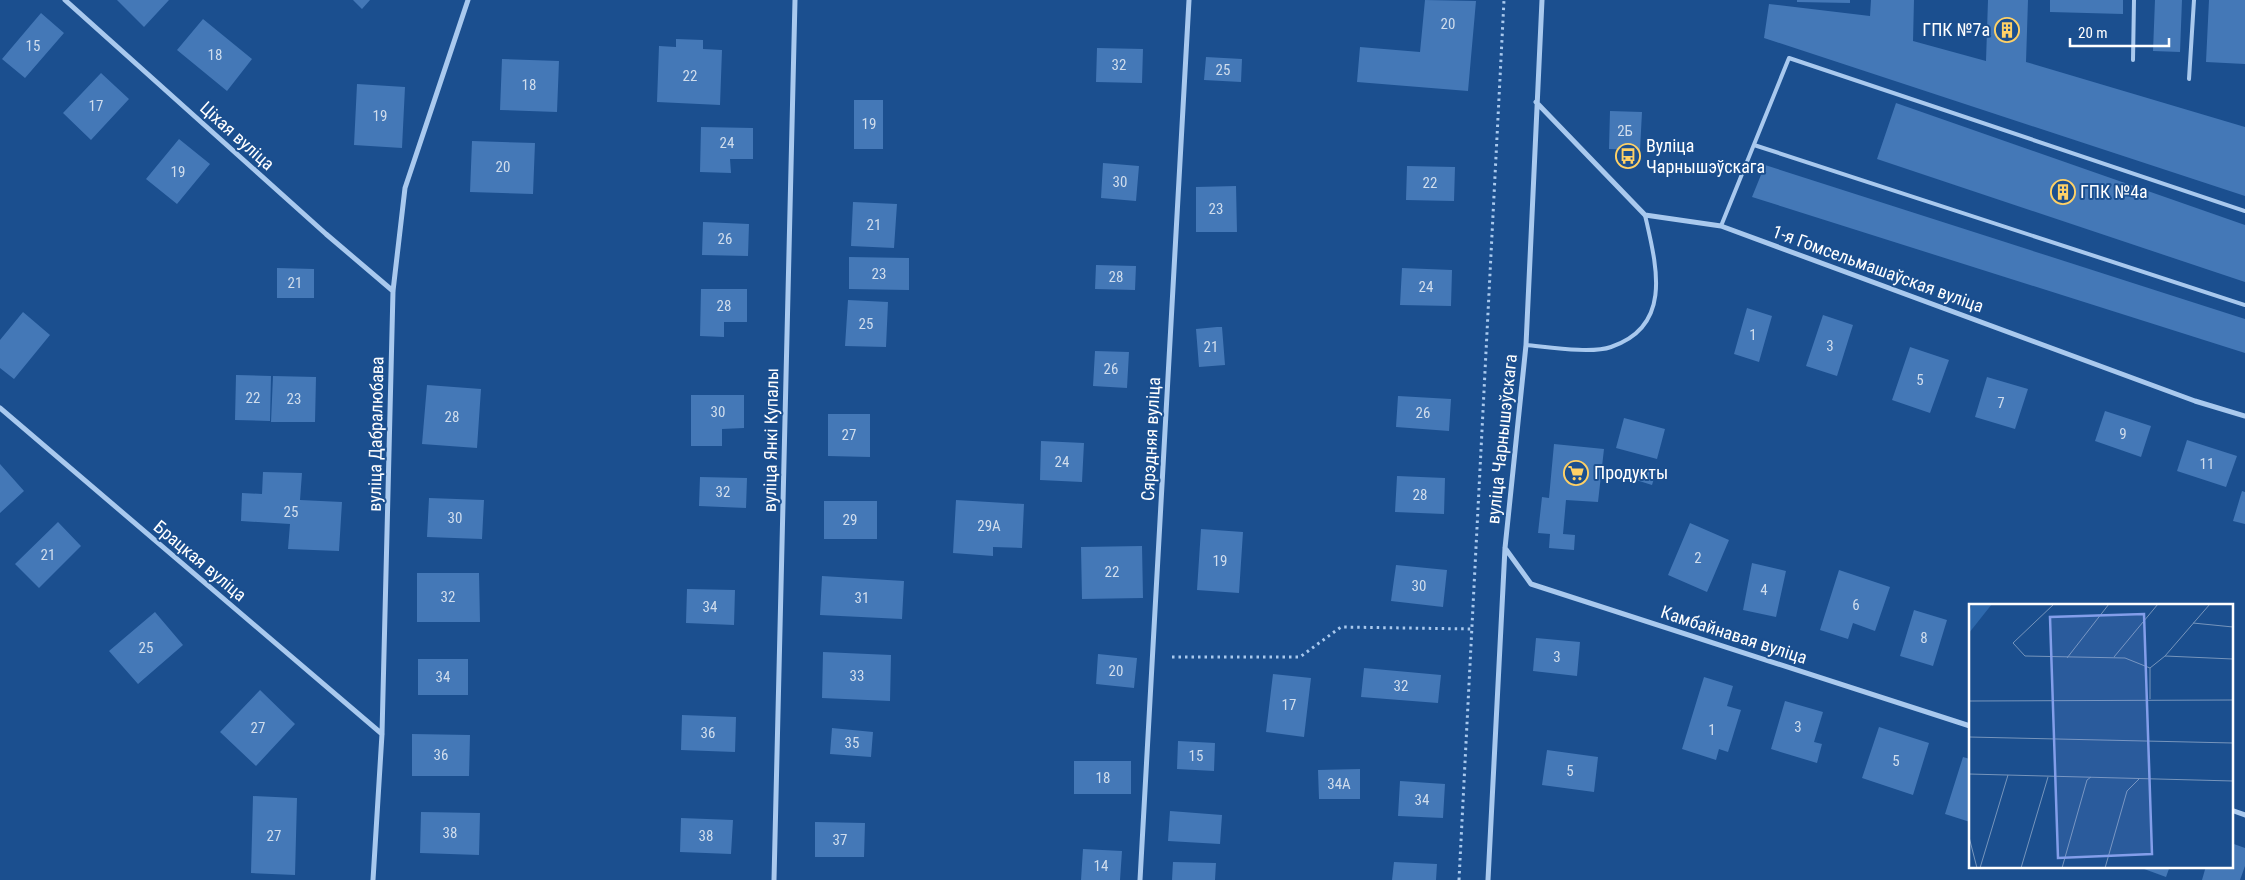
<svg xmlns="http://www.w3.org/2000/svg" width="2245" height="880" font-family="'Roboto Condensed',sans-serif">
<style>
.building{fill:#4478b7}
.lines{fill:none;stroke-linecap:round;stroke-linejoin:round}
.path{stroke:#a9c9ee;stroke-width:3;stroke-dasharray:2.5 4;stroke-linecap:butt}
.service{stroke:#a9c9ee;stroke-width:4}
.minor{stroke:#a9c9ee;stroke-width:5}
.labels{text-anchor:middle;stroke-width:4;stroke-linejoin:round;paint-order:stroke}
.number-label{font-size:15px;fill:#d0dded}
.poi-label{font-size:18px;fill:#fff;stroke:#1b4f8f;text-anchor:start}
.street-label{font-size:18px;fill:#fff;stroke:#1b4f8f}
.inset-road{fill:none;stroke:#7695bc;stroke-width:1}
.view{fill:#839eea;fill-opacity:0.15;stroke:#839eea;stroke-width:2.5}
.inset-edge{fill:none;stroke:#fff;stroke-width:2.5}
</style>
<rect width="100%" height="100%" fill="#1b4f8f"/>
<path class="building" d="M117,0H169L144,27Z
M353,0H370L362,9Z
M1425,0L1476,1L1468,91L1357,82L1360,47L1420,52Z
M1797,0H1850V3L1797,2Z
M1871,0H1914L1913,41L1986,61L1988,0H2028L2026,62L2245,127V196L1764,38L1769,4L1870,16Z
M2050,0H2123V14L2050,12Z
M2155,0H2182L2180,52L2153,51Z
M2209,0H2245V64L2206,62Z
M41,13L64,33L25,78L2,59Z
M203,19L252,59L227,91L177,50Z
M676,39L703,40V49L722,50L720,105L657,102L659,46L676,47Z
M1097,48L1143,49L1142,83L1096,82Z
M1206,57L1242,59L1241,82L1204,80Z
M502,59L559,61L557,112L500,110Z
M101,73L129,99L91,140L63,113Z
M357,84L405,87L402,148L354,145Z
M854,100H883V149H854Z
M1896,103L2245,225V282L1877,159Z
M1610,111L1642,112L1640,150L1609,149Z
M701,127L753,128V159H730L731,173L700,172Z
M179,139L210,164L177,204L146,179Z
M472,141L535,143L533,194L470,192Z
M1103,163L1139,166L1136,201L1101,198Z
M1765,165L2245,319V353L1752,197Z
M1407,166L1455,167L1454,201L1406,200Z
M1236,186L1237,232H1196V187Z
M853,202L897,204L894,248L851,246Z
M703,222L749,224L748,256L702,255Z
M849,257L909,258V290L849,289Z
M1096,265L1136,266L1135,290L1095,289Z
M277,268L314,269V298H277Z
M1402,268L1452,270L1451,306L1400,305Z
M701,289H747V322H724V337L700,336Z
M848,300L888,302L886,347L845,346Z
M1747,308L1772,316L1759,362L1734,354Z
M23,312L50,335L14,379L0,368V340Z
M1823,315L1853,325L1837,376L1806,366Z
M1217,327H1222L1225,365L1199,367L1196,329Z
M1910,347L1949,360L1930,413L1892,400Z
M1095,351L1129,352L1127,388L1093,386Z
M236,375L271,376L270,421L235,420Z
M273,376L316,377L315,422H271Z
M1987,377L2028,389L2015,429L1975,417Z
M427,385L481,389L477,448L422,444Z
M691,395H744V428L722,429V446H691Z
M1398,396L1451,399L1449,431L1396,427Z
M2105,411L2151,426L2141,457L2095,441Z
M828,414H870V457L828,456Z
M1624,418L1665,429L1657,459L1616,448Z
M2187,440L2237,456L2226,487L2177,471Z
M1041,441L1084,443L1082,482L1040,480Z
M1554,444L1604,449L1598,502L1566,500L1563,534L1575,535L1574,550L1549,548L1550,534L1538,533L1542,497L1549,498Z
M0,464L24,491L0,513Z
M1641,467L1656,472L1652,485L1636,480Z
M263,472L302,473L300,500L342,502L339,551L288,549L290,524L241,521L242,493L262,494Z
M1397,476L1445,478L1444,514L1395,512Z
M700,477L747,478L746,508L699,506Z
M2242,491L2245,492V524L2233,521Z
M429,498L484,500L482,539L427,537Z
M956,500L1024,504L1022,548L993,547V556L953,553Z
M824,501H877V539H824Z
M58,522L81,546L39,588L15,564Z
M1690,523L1729,540L1707,592L1668,575Z
M1201,529L1243,532L1239,593L1197,590Z
M1142,546L1143,598L1082,599L1081,547Z
M1752,563L1786,571L1776,617L1743,610Z
M1396,565L1447,570L1443,607L1391,601Z
M1839,570L1890,587L1875,631L1853,623L1848,639L1820,630Z
M417,573H479L480,622H417Z
M822,576L904,581L902,619L820,615Z
M687,589L735,590L734,625L686,623Z
M1914,610L1947,620L1933,666L1900,656Z
M155,612L183,645L138,684L109,651Z
M1536,638L1580,642L1577,676L1533,671Z
M823,652L891,655L890,701L822,698Z
M1098,654L1137,658L1134,688L1096,684Z
M418,659H468V695H418Z
M1364,668L1441,675L1438,703L1361,697Z
M1273,674L1311,678L1304,737L1266,732Z
M1704,677L1733,686L1727,706L1741,710L1728,752L1719,749L1716,760L1682,749Z
M260,690L295,724L256,766L220,732Z
M1785,701L1823,712L1814,742L1822,744L1817,763L1771,749Z
M682,715L736,717L735,752L681,750Z
M1879,727L1929,743L1913,795L1862,778Z
M832,728L873,732L871,757L830,754Z
M412,734L470,735L469,776H412Z
M1178,741L1215,743L1214,771L1177,769Z
M1547,750L1598,757L1594,792L1542,785Z
M1963,757L1970,759V822L1945,814Z
M1074,761H1131V794H1074Z
M1360,769V799H1319L1318,770Z
M1400,781L1445,784L1443,818L1398,816Z
M253,796L297,798L295,875L251,873Z
M1170,811L1222,815L1220,844L1168,841Z
M421,812L480,813L479,855L420,853Z
M681,818L733,820L731,854L680,852Z
M815,822L865,823L864,857H815Z
M2231,843L2245,848V866L2240,880H2202L2206,866H2231Z
M1083,849L1122,851L1120,880H1081Z
M1173,862L1216,863L1215,880H1172Z
M1394,862L1437,864L1436,880H1392Z
M2136,866H2170L2166,877Z"/>
<g class="lines">
<path class="path" d="M1621,162L1628,156
M1172,657H1300L1341,627L1472,629
M1459,880L1504,0"/>
<path class="service" d="M2133,60L2134,0
M2189,79L2194,0
M1754,145L2245,305
M1721,226L1789,58L2245,211
M1526,345C1548,347 1591,354 1611,347C1674,326 1656,264 1645,215"/>
<path class="minor" d="M65,0L326,234L393,291
M1536,102L1645,215L1721,226L2195,401L2245,416
M0,408L382,734
M1505,548L1531,584L1970,726
M2231,810L2245,815
M373,880L382,734L393,291L405,188L468,0
M774,880L795,0
M1140,880L1189,0
M1488,880L1505,548L1526,345L1542,0"/>
</g>
<defs>
<symbol id="building-ring" viewBox="-11 -11 22 22"><circle r="9.5" fill="#1b4f8f" stroke="#ffd166" stroke-width="1.5"/><path d="M-4-6H4V6H1V3H-1V6H-4ZM-2.5-4.3h1.7v1.8h-1.7ZM.8-4.3h1.7v1.8H.8ZM-2.5-1h1.7V.8h-1.7ZM.8-1h1.7V.8H.8Z" fill="#ffd166"/></symbol>
<symbol id="bus-ring" viewBox="-11 -11 22 22"><circle r="9.5" fill="#1b4f8f" stroke="#ffd166" stroke-width="1.5"/><path d="M-5-6H5V4H4V6H2V4H-2V6H-4V4H-5ZM-3.5-4V0h7V-4ZM-3.5 1.2v1.5H-2V1.2ZM2 1.2v1.5H3.5V1.2Z" fill="#ffd166"/></symbol>
<symbol id="supermarket-ring" viewBox="-11 -11 22 22"><circle r="9.5" fill="#1b4f8f" stroke="#ffd166" stroke-width="1.5"/><path d="M-6-5.5h2.5l.6 2H6L4.5 2H-2.5L-4.4-4H-6ZM-1.5 3.2a1.3 1.3 0 1 0 .1 0ZM3 3.2a1.3 1.3 0 1 0 .1 0Z" fill="#ffd166"/></symbol>
</defs>
<g fill-rule="evenodd">
<use href="#building-ring" x="1993" y="16" width="28" height="28"/>
<use href="#bus-ring" x="1614" y="142" width="28" height="28"/>
<use href="#building-ring" x="2049" y="178" width="28" height="28"/>
<use href="#supermarket-ring" x="1562" y="459" width="28" height="28"/>
</g>
<g class="labels">
<g class="number-label">
<text x="1448" y="29">20</text>
<text x="33" y="51">15</text>
<text x="215" y="60">18</text>
<text x="1119" y="70">32</text>
<text x="1223" y="75">25</text>
<text x="690" y="81">22</text>
<text x="529" y="90">18</text>
<text x="96" y="111">17</text>
<text x="380" y="121">19</text>
<text x="869" y="129">19</text>
<text x="1625" y="136">2Б</text>
<text x="727" y="148">24</text>
<text x="503" y="172">20</text>
<text x="178" y="177">19</text>
<text x="1120" y="187">30</text>
<text x="1430" y="188">22</text>
<text x="1216" y="214">23</text>
<text x="874" y="230">21</text>
<text x="725" y="244">26</text>
<text x="879" y="279">23</text>
<text x="1116" y="282">28</text>
<text x="295" y="288">21</text>
<text x="1426" y="292">24</text>
<text x="724" y="311">28</text>
<text x="866" y="329">25</text>
<text x="1753" y="340">1</text>
<text x="1830" y="351">3</text>
<text x="1211" y="352">21</text>
<text x="1111" y="374">26</text>
<text x="1920" y="385">5</text>
<text x="253" y="403">22</text>
<text x="294" y="404">23</text>
<text x="2001" y="408">7</text>
<text x="718" y="417">30</text>
<text x="1423" y="418">26</text>
<text x="452" y="422">28</text>
<text x="2123" y="439">9</text>
<text x="849" y="440">27</text>
<text x="1062" y="467">24</text>
<text x="2207" y="469">11</text>
<text x="723" y="497">32</text>
<text x="1420" y="500">28</text>
<text x="291" y="517">25</text>
<text x="455" y="523">30</text>
<text x="850" y="525">29</text>
<text x="989" y="531">29А</text>
<text x="48" y="560">21</text>
<text x="1698" y="563">2</text>
<text x="1220" y="566">19</text>
<text x="1112" y="577">22</text>
<text x="1419" y="591">30</text>
<text x="1764" y="595">4</text>
<text x="448" y="602">32</text>
<text x="862" y="603">31</text>
<text x="1856" y="610">6</text>
<text x="710" y="612">34</text>
<text x="1924" y="643">8</text>
<text x="146" y="653">25</text>
<text x="1557" y="662">3</text>
<text x="1116" y="676">20</text>
<text x="857" y="681">33</text>
<text x="443" y="682">34</text>
<text x="1401" y="691">32</text>
<text x="1289" y="710">17</text>
<text x="1798" y="732">3</text>
<text x="258" y="733">27</text>
<text x="1712" y="735">1</text>
<text x="708" y="738">36</text>
<text x="852" y="748">35</text>
<text x="441" y="760">36</text>
<text x="1196" y="761">15</text>
<text x="1896" y="766">5</text>
<text x="1570" y="776">5</text>
<text x="1103" y="783">18</text>
<text x="1339" y="789">34А</text>
<text x="1422" y="805">34</text>
<text x="450" y="838">38</text>
<text x="274" y="841">27</text>
<text x="706" y="841">38</text>
<text x="840" y="845">37</text>
<text x="1101" y="871">14</text>
</g>
<g class="poi-label">
<text x="1990" y="36" text-anchor="end">ГПК №7а</text>
<text x="1646" y="152">Вуліца<tspan x="1646" dy="21">Чарнышэўскага</tspan></text>
<text x="2080" y="198">ГПК №4а</text>
<text x="1594" y="479">Продукты</text>
</g>
<g class="street-label">
<text transform="translate(237 136) rotate(42)" y="6">Ціхая вуліца</text>
<text transform="translate(1878 269) rotate(20)" y="6">1-я Гомсельмашаўская вуліца</text>
<text transform="translate(376 434) rotate(-89)" y="6">вуліца Дабралюбава</text>
<text transform="translate(1151 439) rotate(-87)" y="6">Сярэдняя вуліца</text>
<text transform="translate(1502 439) rotate(-84)" y="6">вуліца Чарнышэўскага</text>
<text transform="translate(771 440) rotate(-89)" y="6">вуліца Янкі Купалы</text>
<text transform="translate(200 561) rotate(40)" y="6">Брацкая вуліца</text>
<text transform="translate(1734 635) rotate(18)" y="6">Камбайнавая вуліца</text>
</g>
</g>
<g transform="translate(1969 604)">
<rect width="264" height="264" fill="#1b4f8f"/>
<path d="M3,0H23L0,29V9Z" fill="#2e69ad"/>
<path class="inset-road" d="M85,0L44,39L56,52L156,54L181,64L196,52L264,55M224,19L264,23M196,52L241,0M145,53L189,0M98,54L140,0M181,95V64M0,97L264,96M0,133L264,139M0,170L264,177M0,233L8,264M11,264L39,171M52,264L79,173M93,264L118,176L122,173M136,264L158,187L170,175"/>
<path class="view" d="M175,10L183,250L89,254L81,13Z"/>
<rect width="264" height="264" class="inset-edge"/>
</g>
<path d="M2070 38v8h99v-8" fill="none" stroke="#ffffff" stroke-width="2.5"/>
<text x="2078" y="38" font-size="15" fill="#ffffff" stroke="#1b4f8f" stroke-width="4" paint-order="stroke">20 m</text>
</svg>
